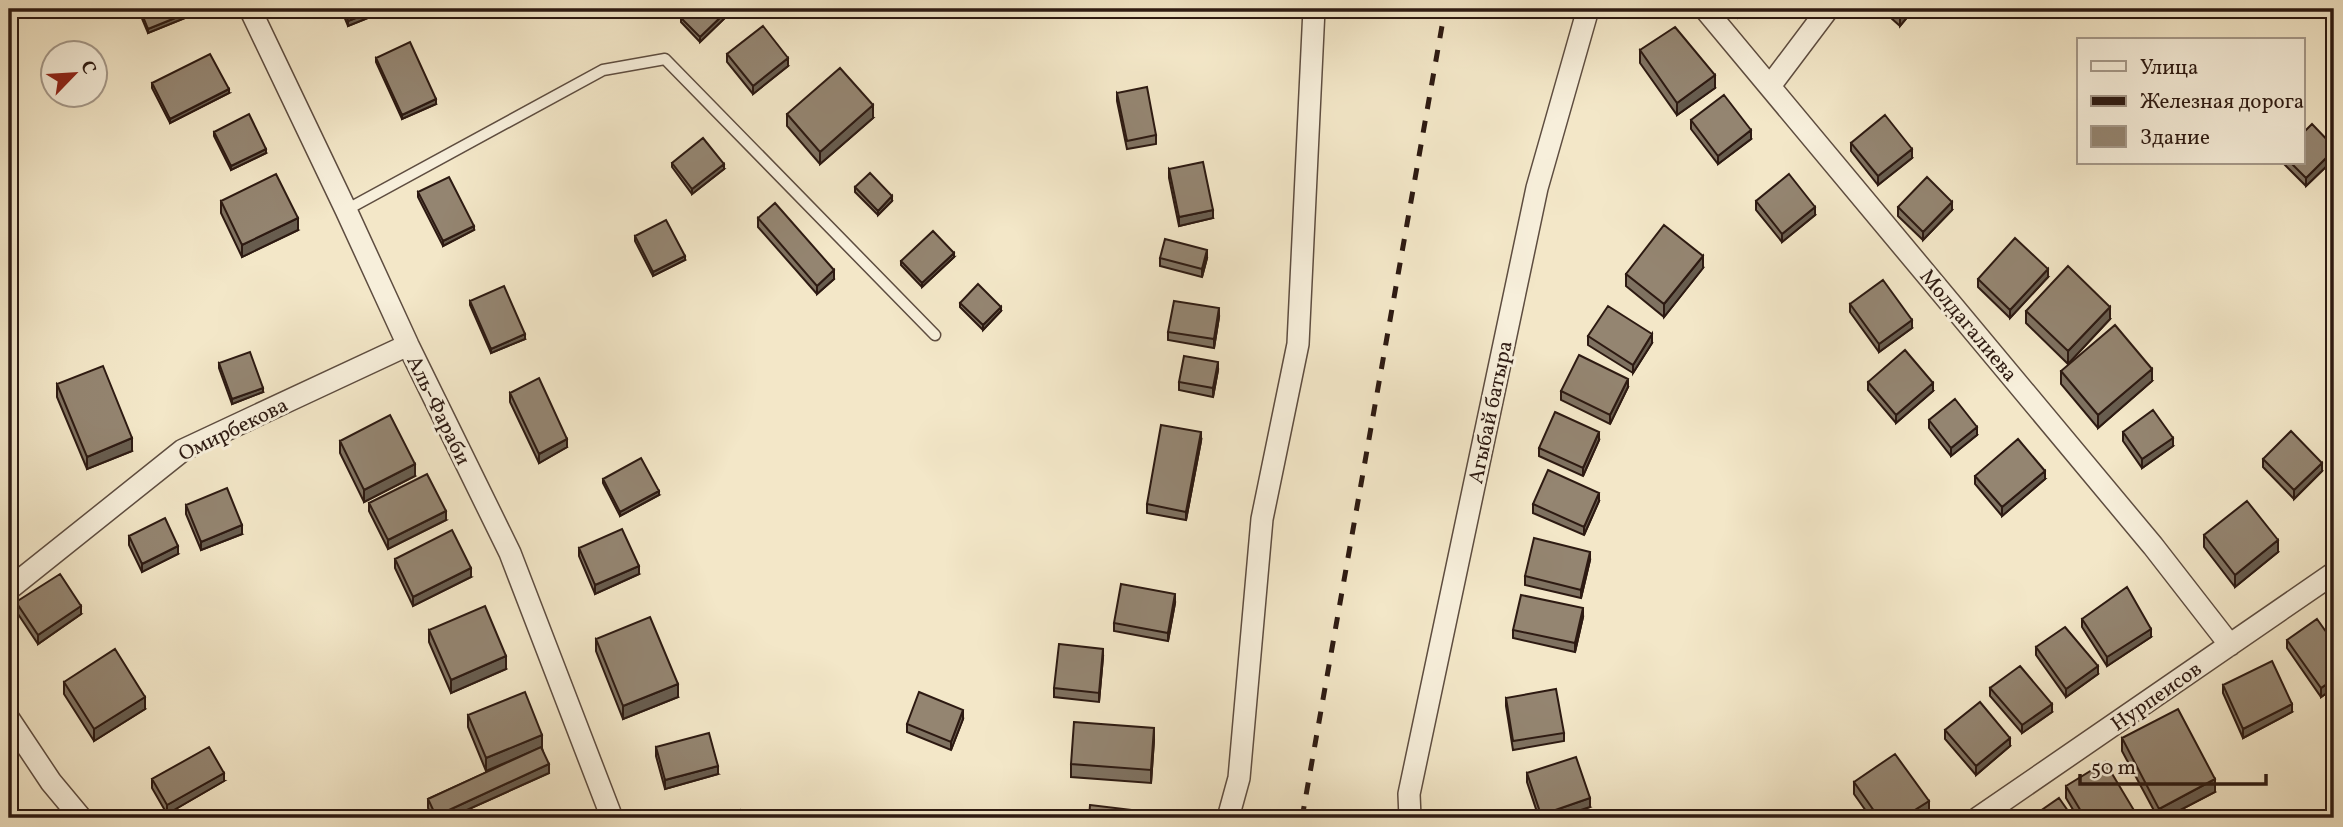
<svg xmlns="http://www.w3.org/2000/svg" width="2343" height="827" font-family="Vollkorn,serif">
<style>
.lines{fill:none;stroke-linecap:round;stroke-linejoin:round}
.lane-casing{stroke:#5e4d40;stroke-width:13}
.street-casing{stroke:#5e4d40;stroke-width:24}
.lane{stroke:#f7efdb;stroke-width:10}
.street{stroke:#f7efdb;stroke-width:21}
.rail{stroke:#2d1a12;stroke-width:5;stroke-dasharray:12 12;stroke-linecap:butt}
.wall{fill:#7f7261;stroke:#2d1a12;stroke-width:2}
.shaded-wall{fill:#685d4f;stroke:#2d1a12;stroke-width:2}
.building{fill:#948571;stroke:#2d1a12;stroke-width:2}
.labels{text-anchor:middle;stroke-width:6;stroke-linejoin:round;paint-order:stroke}
.street-label{font-size:21px;fill:#2d1a12;stroke:#f7efdb}
</style>
<rect width="100%" height="100%" fill="#f3e7c8"/>
<filter id="stains"><feTurbulence type="fractalNoise" baseFrequency=".00286" numOctaves="4"/><feColorMatrix values="0 0 0 0 .2 0 0 0 0 .09 0 0 0 0 .02 0 0 0 .5 -.17"/></filter>
<radialGradient id="worn" r=".72"><stop offset=".6" stop-color="#630" stop-opacity="0"/><stop offset="1" stop-color="#630" stop-opacity=".3"/></radialGradient>
<g class="lines">
<defs>
<path id="lane" d="M346,210L603,70L665,59L935,335"/>
<path id="street" d="M250,9L346,210L408,345L510,553L612,818
M1705,9L2153,546L2230,645
M1770,86L1828,9
M9,589L183,450L408,345
M9,719L51,782L81,818
M1228,818L1239,778L1262,519L1298,344L1314,9
M1410,818L1409,794L1537,188L1588,9
M1978,818L2334,573"/>
</defs>
<use href="#lane" class="lane-casing"/>
<use href="#street" class="street-casing"/>
<use href="#lane" class="lane"/>
<use href="#street" class="street"/>
<path class="rail" d="M1302,818L1445,9"/>
</g>
<path class="wall" d="M138,9H183L185,18L148,33Z
M341,9H390L348,26Z
M604,9H623L610,17Z
M732,9V11L700,42L681,22V18Z
M1730,9H1746L1738,17Z
M1881,9H1914L1900,26Z
M1640,50L1715,88L1677,115L1640,63Z
M727,54L788,66L753,94L727,62Z
M376,58L436,104L402,119L376,62Z
M152,83L229,93L170,123L152,88Z
M1117,93L1156,135V144L1127,149L1117,101Z
M787,114L873,118L820,164L787,126Z
M1691,120L1751,139L1718,164L1691,129Z
M214,132L266,153L231,170L214,136Z
M1851,143L1912,158L1878,185L1851,151Z
M2334,147V159L2306,186L2283,163H2303Z
M672,163L724,169L692,194L672,167Z
M1169,169L1213,218L1179,226L1169,178Z
M855,187L892,201L878,215L855,192Z
M418,192L474,230L443,246L418,197Z
M221,201L298,230L242,257L221,213Z
M1756,201L1815,215L1782,242L1756,210Z
M1898,207L1952,210L1923,240L1898,216Z
M758,218L834,279L817,294L758,227Z
M635,236L685,260L653,276L635,241Z
M954,257L922,287L901,265V261Z
M1160,258H1207L1202,277L1160,266Z
M1703,268L1664,317L1626,286V274Z
M2048,277L2010,318L1978,287V279Z
M470,301L525,339L491,353L470,305Z
M960,303L1001,311L983,330L960,307Z
M1850,304L1912,328L1879,352L1850,312Z
M2026,311L2110,319L2068,364L2026,323Z
M1219,317L1214,348L1168,340V332Z
M1588,336L1652,343L1633,373L1588,345Z
M219,363L263,392L232,404L219,368Z
M1218,370L1213,397L1179,390V382Z
M2061,371L2152,381L2098,428L2061,384Z
M1868,382L1933,391L1896,423L1868,390Z
M57,384L132,451L87,469L57,397Z
M1628,387L1610,424L1561,400V391Z
M510,393L567,447L539,463L510,402Z
M1929,420L1977,435L1951,456L1929,428Z
M2123,432L2173,446L2142,468L2123,441Z
M1599,440L1583,476L1539,456V448Z
M340,441L415,476L364,502L340,453Z
M1201,441L1186,520L1147,513V504Z
M2263,459L2322,471L2294,499L2263,467Z
M1975,476L2045,479L2002,516L1975,484Z
M603,479L659,495L620,516L603,483Z
M1599,501L1584,535L1533,513V504Z
M369,503L446,520L388,549L369,511Z
M186,505L242,534L201,550L186,514Z
M2204,535L2278,552L2235,587L2204,547Z
M129,536L178,554L142,572L129,545Z
M579,548L639,574L595,594L579,556Z
M395,559L471,577L413,606L395,568Z
M1590,560L1581,598L1525,585V576Z
M16,602L81,614L38,644L16,611Z
M1175,603L1168,641L1114,631V623Z
M1583,617L1575,652L1513,638V630Z
M2082,619L2151,637L2107,666L2082,627Z
M429,630L506,669L451,693L429,642Z
M596,639L678,697L623,719L596,651Z
M2287,640L2334,643V688L2321,697L2287,648Z
M2036,647L2098,674L2066,697L2036,655Z
M1103,657L1099,702L1054,697V688Z
M64,682L145,709L94,741L64,694Z
M2223,685L2292,712L2243,738L2223,693Z
M1990,688L2052,712L2022,733L1990,696Z
M1506,698L1564,733V741L1513,750L1506,706Z
M468,715L542,747V748L549,773L449,818H433L428,808V799L529,753L486,771L468,727Z
M963,719L951,750L907,732V724Z
M1945,730L2010,746L1976,775L1945,739Z
M2122,738L2215,792L2165,818H2158L2122,751Z
M1154,740L1151,783L1071,777V764Z
M656,747L718,774L665,789L656,756Z
M1527,773L1590,807L1556,818H1539L1527,782Z
M152,779L224,781L167,814L152,788Z
M1854,782L1929,813L1921,818H1871L1854,794Z
M2066,786L2138,818H2078L2066,798Z"/>
<path class="shaded-wall" d="M379,9H390L348,26V21Z
M617,9H623L610,17V13Z
M729,9H732V11L700,42V37Z
M1738,9H1746L1738,17Z
M1907,9H1914L1900,26V18Z
M185,14V18L148,33V29Z
M788,58V66L753,94V86Z
M1715,75V88L1677,115V103Z
M229,89V93L170,123V119Z
M436,99V104L402,119V115Z
M873,105V118L820,164V152Z
M1751,130V139L1718,164V156Z
M266,149V153L231,170V166Z
M1912,149V158L1878,185V176Z
M2334,150V159L2306,186V178Z
M724,164V169L692,194V189Z
M892,196V201L878,215V211Z
M1952,202V210L1923,240V232Z
M1815,207V215L1782,242V234Z
M1213,210V218L1179,226V217Z
M298,218V230L242,257V245Z
M474,226V230L443,246V241Z
M1207,250V258L1202,277V269Z
M954,253V257L922,287V283Z
M685,256V260L653,276V272Z
M1703,256V268L1664,317V304Z
M2048,269V277L2010,318V310Z
M834,270V279L817,294V286Z
M1001,307V311L983,330V325Z
M2110,307V319L2068,364V351Z
M1219,308V317L1214,348V339Z
M1912,320V328L1879,352V344Z
M525,334V339L491,353V349Z
M1652,334V343L1633,373V365Z
M1218,362V370L1213,397V388Z
M2152,369V381L2098,428V415Z
M1628,379V387L1610,424V415Z
M1933,383V391L1896,423V415Z
M263,388V392L232,404V399Z
M1977,427V435L1951,456V448Z
M1201,432V441L1186,520V512Z
M1599,432V440L1583,476V468Z
M132,438V451L87,469V457Z
M2173,438V446L2142,468V459Z
M567,439V447L539,463V454Z
M2322,463V471L2294,499V490Z
M415,464V476L364,502V490Z
M2045,471V479L2002,516V507Z
M659,491V495L620,516V512Z
M1599,493V501L1584,535V527Z
M446,511V520L388,549V540Z
M242,525V534L201,550V542Z
M2278,540V552L2235,587V575Z
M178,546V554L142,572V564Z
M1590,552V560L1581,598V590Z
M639,566V574L595,594V585Z
M471,568V577L413,606V597Z
M1175,594V603L1168,641V633Z
M81,606V614L38,644V635Z
M1583,608V617L1575,652V643Z
M2151,629V637L2107,666V657Z
M1103,649V657L1099,702V693Z
M506,656V669L451,693V680Z
M2098,666V674L2066,697V689Z
M2334,679V688L2321,697V688Z
M678,684V697L623,719V706Z
M145,697V709L94,741V729Z
M2052,704V712L2022,733V725Z
M2292,704V712L2243,738V729Z
M963,710V719L951,750V742Z
M1154,728V740L1151,783V770Z
M542,735V747L486,771V758Z
M2010,738V746L1976,775V766Z
M549,764V773L449,818H436V816Z
M718,766V774L665,789V780Z
M224,773V781L167,814V805Z
M2215,779V792L2165,818H2159V809Z
M1590,798V807L1556,818H1541V815Z
M1929,801V813L1921,818H1902Z"/>
<path class="building" d="M140,9H183L185,14L148,29Z
M343,9H379L348,21Z
M607,9H617L610,13Z
M690,9H729L700,37L681,18Z
M1890,9H1907L1900,18Z
M763,26L788,58L753,86L727,54Z
M1675,27L1715,75L1677,103L1640,50Z
M410,42L436,99L402,115L376,58Z
M210,54L229,89L170,119L152,83Z
M840,68L873,105L820,152L787,114Z
M1147,87L1156,135L1127,141L1117,93Z
M1724,95L1751,130L1718,156L1691,120Z
M249,114L266,149L231,166L214,132Z
M1885,115L1912,149L1878,176L1851,143Z
M2312,124L2334,147V150L2306,178L2291,163H2303V133Z
M703,138L724,164L692,189L672,163Z
M1203,162L1213,210L1179,217L1169,169Z
M870,173L892,196L878,211L855,187Z
M276,174L298,218L242,245L221,201Z
M1789,174L1815,207L1782,234L1756,201Z
M449,177L474,226L443,241L418,192Z
M1927,177L1952,202L1923,232L1898,207Z
M775,203L834,270L817,286L758,218Z
M666,220L685,256L653,272L635,236Z
M1664,225L1703,256L1664,304L1626,274Z
M933,231L954,253L922,283L901,261Z
M2015,238L2048,269L2010,310L1978,279Z
M1165,239L1207,250L1202,269L1160,258Z
M2068,266L2110,307L2068,351L2026,311Z
M1883,280L1912,320L1879,344L1850,304Z
M978,284L1001,307L983,325L960,303Z
M504,286L525,334L491,349L470,301Z
M1174,301L1219,308L1214,339L1168,332Z
M1608,306L1652,334L1633,365L1588,336Z
M2115,325L2152,369L2098,415L2061,371Z
M1905,350L1933,383L1896,415L1868,382Z
M250,352L263,388L232,399L219,363Z
M1579,355L1628,379L1610,415L1561,391Z
M1184,356L1218,362L1213,388L1179,382Z
M103,366L132,438L87,457L57,384Z
M539,378L567,439L539,454L510,393Z
M1955,399L1977,427L1951,448L1929,420Z
M2153,410L2173,438L2142,459L2123,432Z
M1555,412L1599,432L1583,468L1539,448Z
M390,415L415,464L364,490L340,441Z
M1161,425L1201,432L1186,512L1147,504Z
M2291,431L2322,463L2294,490L2263,459Z
M2018,439L2045,471L2002,507L1975,476Z
M641,458L659,491L620,512L603,479Z
M1548,470L1599,493L1584,527L1533,504Z
M427,474L446,511L388,540L369,503Z
M227,488L242,525L201,542L186,505Z
M2247,501L2278,540L2235,575L2204,535Z
M165,518L178,546L142,564L129,536Z
M622,529L639,566L595,585L579,548Z
M452,530L471,568L413,597L395,559Z
M1534,538L1590,552L1581,590L1525,576Z
M60,574L81,606L38,635L16,602Z
M1121,584L1175,594L1168,633L1114,623Z
M2127,587L2151,629L2107,657L2082,619Z
M1521,595L1583,608L1575,643L1513,630Z
M485,606L506,656L451,680L429,630Z
M650,617L678,684L623,706L596,639Z
M2317,619L2334,643V679L2321,688L2287,640Z
M2065,627L2098,666L2066,689L2036,647Z
M1059,644L1103,649L1099,693L1054,688Z
M115,649L145,697L94,729L64,682Z
M2272,661L2292,704L2243,729L2223,685Z
M2020,666L2052,704L2022,725L1990,688Z
M1556,689L1564,733L1513,741L1506,698Z
M525,692L542,735L486,758L468,715Z
M919,692L963,710L951,742L907,724Z
M1980,702L2010,738L1976,766L1945,730Z
M2178,709L2215,779L2159,809L2122,738Z
M1074,722L1154,728L1151,770L1071,764Z
M709,733L718,766L665,780L656,747Z
M209,747L224,773L167,805L152,779Z
M541,747L549,764L436,816L428,799Z
M1895,754L1929,801L1902,818H1879L1854,782Z
M1576,757L1590,798L1541,815L1527,773Z
M2105,762L2138,817L2136,818H2085L2066,786Z
M2059,798L2073,818H2030Z
M1090,805L1141,811L1140,818H1089Z
M740,810L742,818H709Z"/>
<g class="labels">
<g class="street-label">
<text transform="translate(1969 325) rotate(50)" y="7">Молдагалиева</text>
<text transform="translate(439 410) rotate(64)" y="7">Аль-Фараби</text>
<text transform="translate(1490 412) rotate(-78)" y="7">Агыбай батыра</text>
<text transform="translate(233 429) rotate(-26)" y="7">Омирбекова</text>
<text transform="translate(2156 696) rotate(-35)" y="7">Нурпеисов</text>
</g>
</g>
<rect width="2343" height="827" fill="none" stroke="#f3e7c8" stroke-width="35"/>
<rect x="10" y="10" width="2322" height="806" fill="none" stroke="#2d1a12" stroke-width="3.5"/>
<rect x="18" y="18" width="2308" height="792" fill="none" stroke="#2d1a12" stroke-width="2"/>
<rect x="2077" y="38" width="228" height="126" fill="#f7efdb" stroke="#a69a8b" stroke-width="2"/>
<rect x="2091" y="61" width="35" height="10" fill="#f7efdb" stroke="#a69a8b" stroke-width="2"/>
<text x="2140" y="74" font-size="21" fill="#2d1a12">Улица</text>
<rect x="2091" y="96" width="35" height="10" fill="#2d1a12" stroke="#a69a8b" stroke-width="2"/>
<text x="2140" y="108" font-size="21" fill="#2d1a12">Железная дорога</text>
<rect x="2091" y="126" width="35" height="21" fill="#948571" stroke="#a69a8b" stroke-width="2"/>
<text x="2140" y="144" font-size="21" fill="#2d1a12">Здание</text>
<g transform="translate(74 74) rotate(65)"><circle r="33" fill="#f7efdb" stroke="#a69a8b" stroke-width="2"/>
<path d="M0-5L12 26L0 18L-12 26Z" fill="#8f2418"/>
<text y="-10" font-size="19" font-weight="bold" text-anchor="middle" fill="#2d1a12">С</text>
</g>
<path d="M2080 774v10h186v-10" fill="none" stroke="#2d1a12" stroke-width="3.5"/>
<text x="2091" y="774" font-size="21" fill="#2d1a12" stroke="#f7efdb" stroke-width="5" paint-order="stroke">50 m</text>
<rect width="100%" height="100%" filter="url(#stains)"/>
<rect width="100%" height="100%" fill="url(#worn)"/>
</svg>
